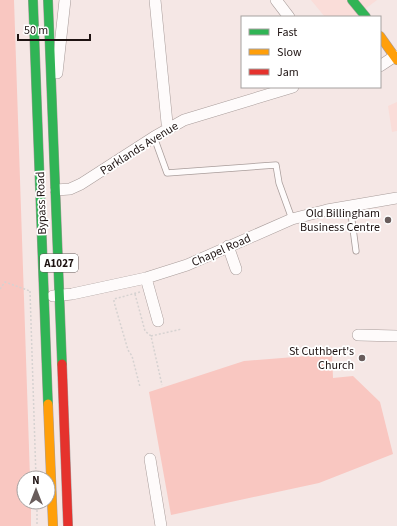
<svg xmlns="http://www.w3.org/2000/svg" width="397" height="526" font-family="'Source Sans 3',sans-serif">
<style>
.built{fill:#faddd9}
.green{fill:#f9c7c1}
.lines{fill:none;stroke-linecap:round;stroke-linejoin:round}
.lane-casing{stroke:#a89c9a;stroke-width:7}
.street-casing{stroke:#a89c9a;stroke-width:12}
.fast-casing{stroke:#a89c9a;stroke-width:10}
.slow-casing{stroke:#a89c9a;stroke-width:10}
.jam-casing{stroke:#a89c9a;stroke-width:10}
.path{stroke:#d6d2d1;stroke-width:1.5;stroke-dasharray:2 2;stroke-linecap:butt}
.lane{stroke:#fefbfb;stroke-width:5.5}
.street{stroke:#fefbfb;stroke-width:11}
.fast{stroke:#30b455;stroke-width:9}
.slow{stroke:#ff9f0a;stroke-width:9}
.jam{stroke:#e5322d;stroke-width:9}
.poi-dot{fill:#695d5c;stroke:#fff;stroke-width:1.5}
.labels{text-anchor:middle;stroke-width:3.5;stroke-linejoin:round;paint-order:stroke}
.shield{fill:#fff;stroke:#625a59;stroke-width:1}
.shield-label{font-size:11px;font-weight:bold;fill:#1e1312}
.street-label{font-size:12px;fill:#1e1312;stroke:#fff}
.poi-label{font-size:12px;fill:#1e1312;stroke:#fff;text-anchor:end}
</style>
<rect width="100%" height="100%" fill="#f5e7e5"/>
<path class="built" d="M311,0H377L365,9L371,17H325Z
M397,102V131L392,132L388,106Z"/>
<path class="green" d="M0,0H14L30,478H24V502H31V526H0Z
M332,354L333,378L353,376L380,402L393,454L319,483L171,515L149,392L244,361Z"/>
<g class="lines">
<defs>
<path id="lane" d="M154,137L167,173L276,165L279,183L292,219
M350,206L356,251"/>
<path id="street" d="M155,0L167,123L169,128
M276,0L289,17
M380,66L395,56
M57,73L65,0
M56,190L70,189L81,184L154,137L184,120L293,87
M228,246L236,269
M146,278L158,321
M53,296L72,294L146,278L187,265L292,219L327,210L397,198
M358,335L397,336
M150,459L161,526"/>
<path id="fast" d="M33,0L48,404
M48,0L62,364
M352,0L366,17"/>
<path id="slow" d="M380,36L397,60
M48,404L53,526"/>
<path id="jam" d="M62,364L68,526"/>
</defs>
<use href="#lane" class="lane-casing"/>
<use href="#street" class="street-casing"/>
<use href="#fast" class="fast-casing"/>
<use href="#slow" class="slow-casing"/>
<use href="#jam" class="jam-casing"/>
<path class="path" d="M0,289L5,282L30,291
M30,291L36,478
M140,292L114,299V302L128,350L132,356L140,387
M135,294L145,331L151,336L162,385
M151,336L182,329
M37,502V526"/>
<use href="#lane" class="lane"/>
<use href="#street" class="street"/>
<use href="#fast" class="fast"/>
<use href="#slow" class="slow"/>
<use href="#jam" class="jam"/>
</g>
<g class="poi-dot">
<circle cx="388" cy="220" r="4"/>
<circle cx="362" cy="358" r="4"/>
</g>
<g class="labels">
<rect class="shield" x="40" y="254" width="38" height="18" rx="3"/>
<g class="shield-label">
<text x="59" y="267">A1027</text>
</g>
<g class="street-label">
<text transform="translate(139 148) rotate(-32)" y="4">Parklands Avenue</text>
<text transform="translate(41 203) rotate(-92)" y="4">Bypass Road</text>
<text transform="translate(221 250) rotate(-24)" y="4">Chapel Road</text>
</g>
<g class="poi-label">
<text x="380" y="217">Old Billingham<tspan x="380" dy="14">Business Centre</tspan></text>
<text x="354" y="355">St Cuthbert's<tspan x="354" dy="14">Church</tspan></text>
</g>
</g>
<rect x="241" y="16" width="140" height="72" fill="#ffffff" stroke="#a5a1a0"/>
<rect x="249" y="29" width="20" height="6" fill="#30b455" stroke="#a5a1a0"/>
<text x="277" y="36" font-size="12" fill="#1e1312">Fast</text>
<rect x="249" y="49" width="20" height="6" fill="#ff9f0a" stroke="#a5a1a0"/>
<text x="277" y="56" font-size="12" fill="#1e1312">Slow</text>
<rect x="249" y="69" width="20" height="6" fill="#e5322d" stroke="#a5a1a0"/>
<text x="277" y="76" font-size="12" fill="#1e1312">Jam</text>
<g transform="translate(36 490)"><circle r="19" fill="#ffffff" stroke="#a5a1a0"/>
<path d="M0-3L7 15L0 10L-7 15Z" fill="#695d5c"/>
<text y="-6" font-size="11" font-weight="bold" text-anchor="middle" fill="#1e1312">N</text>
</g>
<path d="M18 34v6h72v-6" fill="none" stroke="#1e1312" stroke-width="2"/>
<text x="24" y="34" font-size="12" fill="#1e1312" stroke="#ffffff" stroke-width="3" paint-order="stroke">50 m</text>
</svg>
